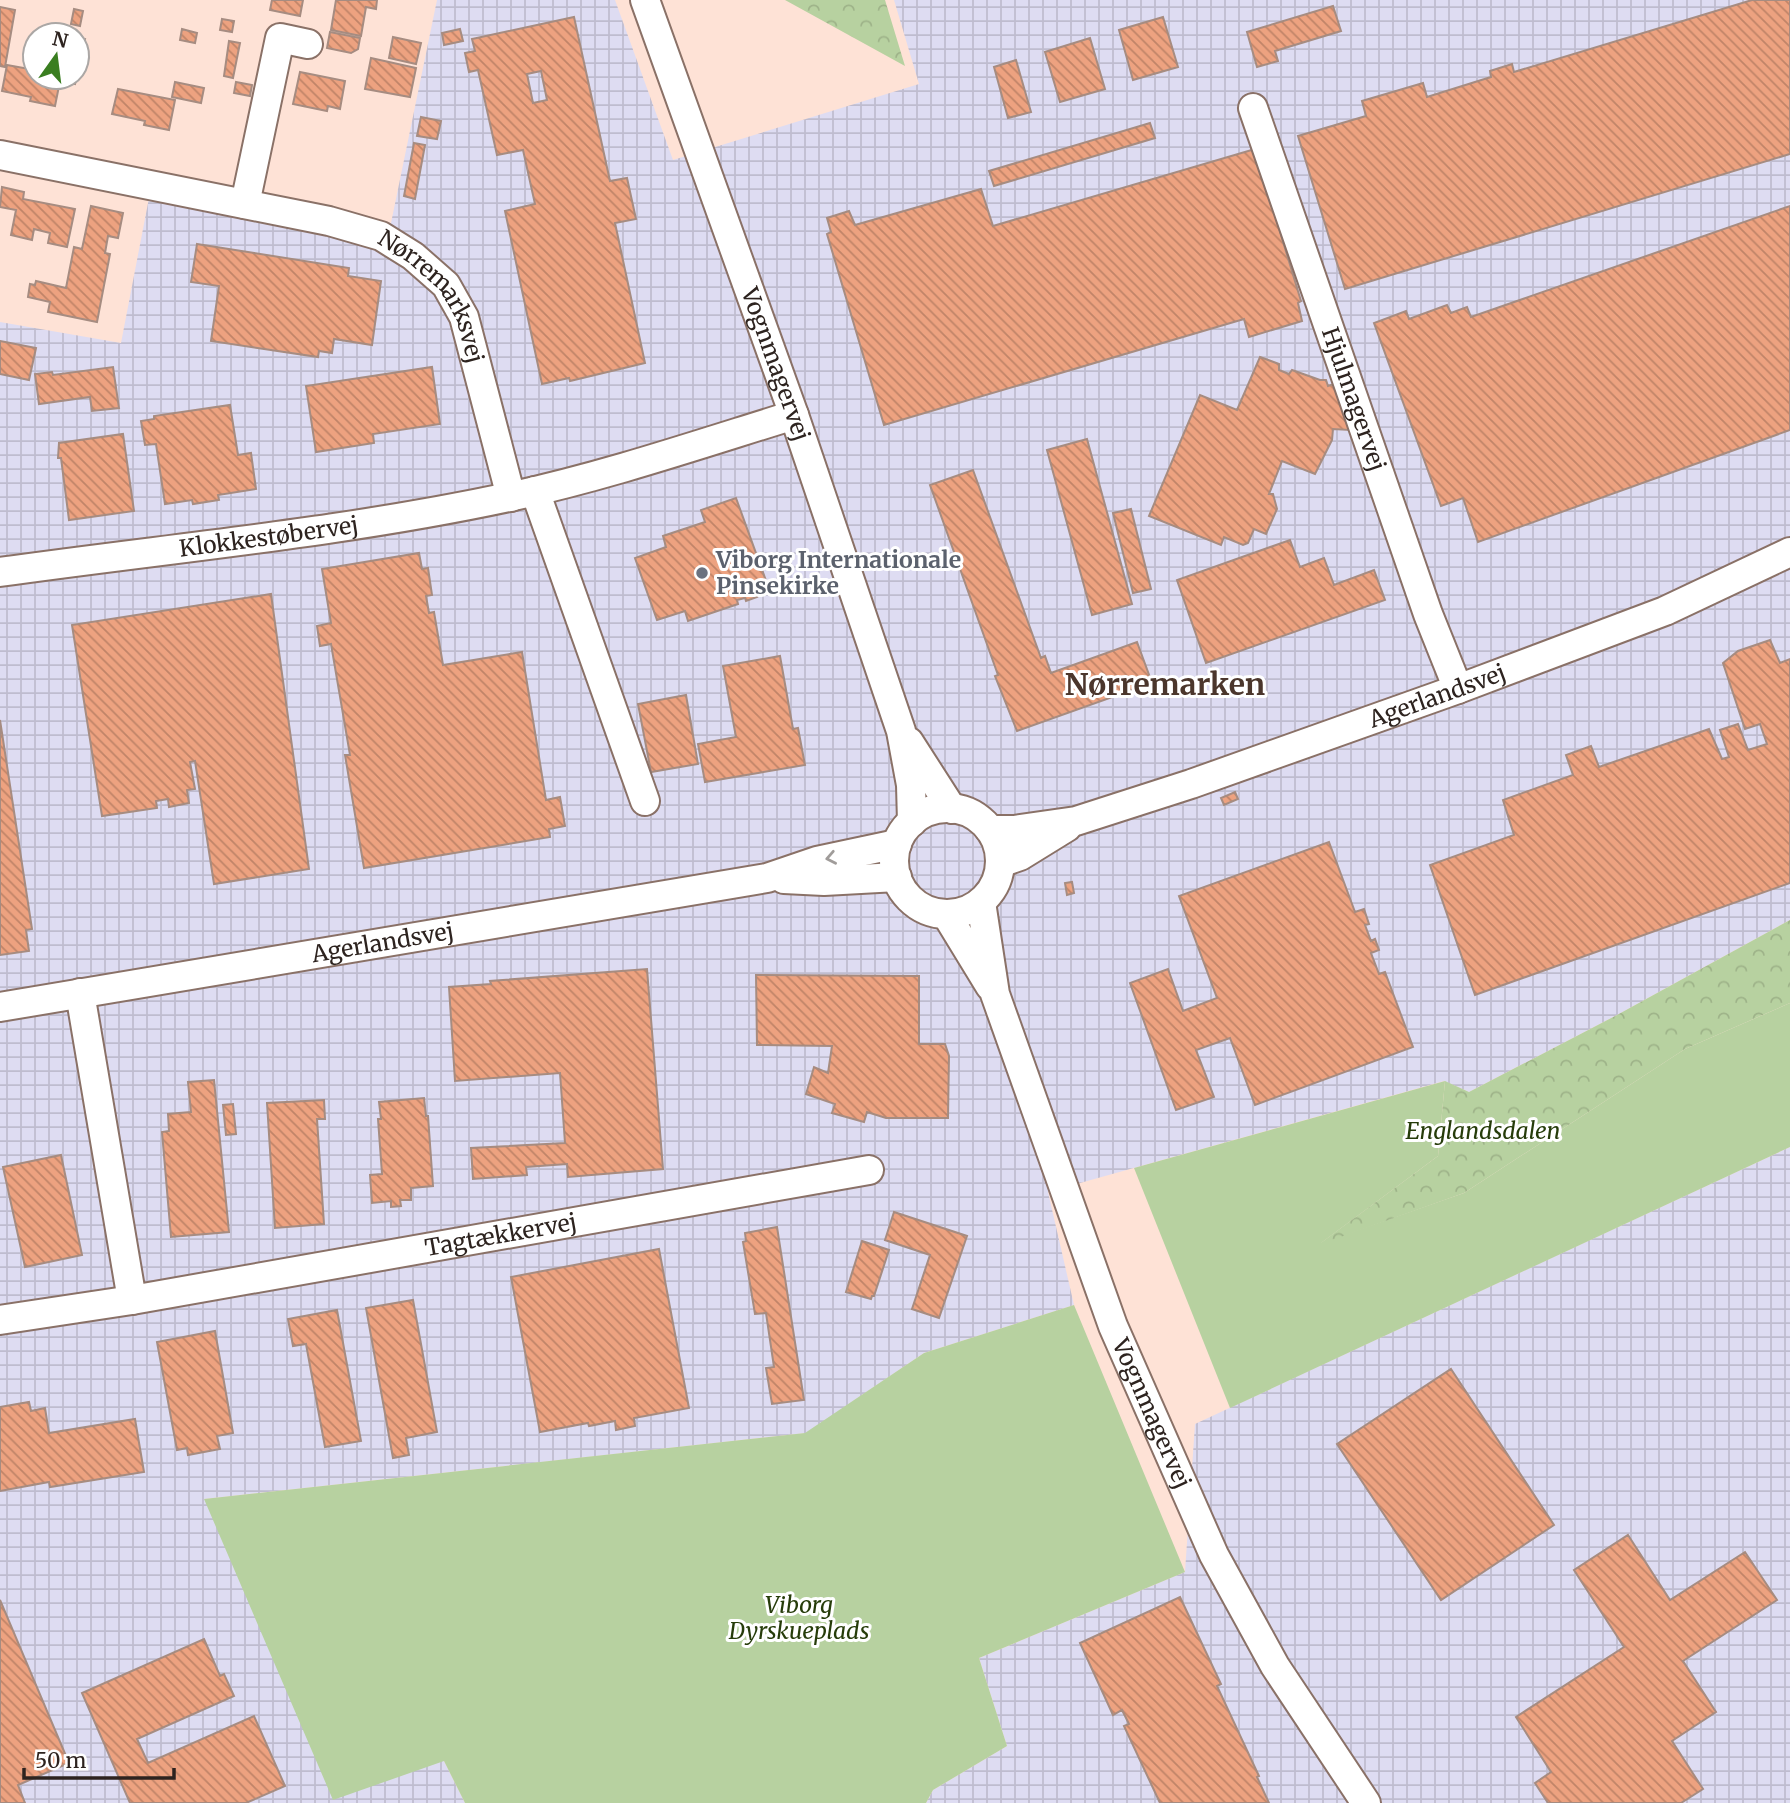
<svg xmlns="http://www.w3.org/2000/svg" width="1790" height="1803" font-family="Merriweather,serif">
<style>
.industrial{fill:url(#industrial-grid)}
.green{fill:#b7d1a0}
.forest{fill:url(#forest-crowns)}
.building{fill:url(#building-back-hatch);stroke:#a68c81;stroke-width:2;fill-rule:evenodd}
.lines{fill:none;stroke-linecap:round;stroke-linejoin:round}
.minor-casing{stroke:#8a7167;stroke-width:32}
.minor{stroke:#fff;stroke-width:28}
.oneway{stroke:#a09c9a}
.worship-dot{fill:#6b7280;stroke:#fff;stroke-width:2.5}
.labels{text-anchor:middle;stroke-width:6;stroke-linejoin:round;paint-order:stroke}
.street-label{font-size:23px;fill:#2d231f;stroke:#fff}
.worship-label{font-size:23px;font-weight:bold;fill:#5b616d;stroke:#fff;text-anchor:start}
.park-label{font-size:23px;font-style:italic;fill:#263c0a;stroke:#fff}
.district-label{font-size:30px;font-weight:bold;fill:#4b362c;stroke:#fff}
</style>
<defs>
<pattern id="industrial-grid" width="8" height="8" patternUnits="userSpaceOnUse" patternTransform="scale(1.75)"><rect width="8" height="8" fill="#dedcf2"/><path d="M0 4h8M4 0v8" fill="none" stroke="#bfbccf"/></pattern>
<pattern id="forest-crowns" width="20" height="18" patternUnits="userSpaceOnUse" patternTransform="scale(1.75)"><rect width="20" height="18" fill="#b7d1a0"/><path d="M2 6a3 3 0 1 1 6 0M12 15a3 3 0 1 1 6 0" fill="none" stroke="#9eb389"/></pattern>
<pattern id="building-back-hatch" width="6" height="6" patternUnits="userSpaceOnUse" patternTransform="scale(1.75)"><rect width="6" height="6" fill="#eda280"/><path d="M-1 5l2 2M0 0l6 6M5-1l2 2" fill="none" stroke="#c08468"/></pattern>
</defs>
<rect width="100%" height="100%" fill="#fee2d6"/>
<path class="industrial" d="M437,0H615L673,160L919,84L894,0H1790V920L1617,1015L1469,1092L1444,1081L1048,1192L1074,1305L924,1353L806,1433L204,1499L444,1761L465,1803H0V322L121,343L154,172L391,223Z
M1790,1147V1803H926L933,1790L1007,1746L979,1658L1185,1572L1195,1424Z"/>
<path class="green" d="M1790,1003V1147L1230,1408L1134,1168L1445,1081L1438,1156L1321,1243L1464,1193L1685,1049Z
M1074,1305L1185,1572L979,1658L1007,1746L933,1790L926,1803H465L444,1761L333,1800L204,1499L805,1433L924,1353Z"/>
<path class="forest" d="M785,0H885L905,66Z
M1790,920V1003L1685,1049L1464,1193L1318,1245L1438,1156L1445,1081L1469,1092L1617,1015Z"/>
<path class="building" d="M272,0H303L300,16L270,10Z
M336,0H377L376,9L366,7L361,36L331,30Z
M1752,0H1790V154L1345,289L1298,136L1366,116L1362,101L1423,83L1427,97L1491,77L1490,71L1512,64L1514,72Z
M1333,6L1341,31L1275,51L1278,61L1257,67L1247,32Z
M0,7L15,10L5,67L0,66Z
M74,9L83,11L80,26L71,24Z
M574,17L610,181L627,178L636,219L615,223L645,363L570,381L569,378L542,384L505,211L535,204L523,150L497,155L478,70L469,72L465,53L475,51L472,39ZM541,71L547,100L533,103L527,74Z
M1163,17L1178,67L1133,80L1119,30Z
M222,19L234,21L232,32L220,30Z
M182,29L197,33L195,43L180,40Z
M460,29L463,41L444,45L442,33Z
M330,32L360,38L358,49L351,53L327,48Z
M393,37L421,43L416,64L389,58Z
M77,38L85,39L77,77Z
M1090,38L1105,89L1060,102L1045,52Z
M229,41L240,43L233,78L224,76Z
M371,58L416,68L410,97L365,89Z
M1016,60L1031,112L1008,118L994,67Z
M7,65L35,70V77H77L75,84L60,81L55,106L30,101L31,97L2,91Z
M300,72L345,81L340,109L328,106L327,111L293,104Z
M175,82L204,88L201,103L172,97Z
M236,82L252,85L250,96L234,93Z
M118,89L175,100L169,130L144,125L145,121L112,114Z
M421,117L441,121L437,139L417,136Z
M1150,123L1155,138L994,186L989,171Z
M414,143L425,145L415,199L404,196Z
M1255,149L1301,301L1298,303L1302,321L1249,337L1244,319L884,425L827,234L831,232L827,218L849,211L855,225L981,189L993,226Z
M2,187L24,192L23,199L75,209L67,247L48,243L50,233L34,229L32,240L11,235L16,210L0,207Z
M91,206L123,213L118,238L108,236L105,253L110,254L97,322L48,312L50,302L28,297L30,284L35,285L36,281L66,288L74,247L82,249Z
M1790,206V430L1478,542L1463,498L1441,506L1374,323L1406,311L1409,319L1447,305L1451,313L1467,307L1471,317Z
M197,244L349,268L348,276L381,281L372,345L334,339L332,353L319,351L318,357L211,341L219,286L191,282Z
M0,341L36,348L29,380L0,374Z
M1260,357L1279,364V370L1289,374L1292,370L1320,380H1326L1328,386L1340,382L1350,430L1333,429L1332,440L1315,474L1282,461L1269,494H1273L1277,509L1266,534L1254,529L1248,543L1243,545L1224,537L1221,545L1149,516L1200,395L1237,410Z
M113,367L119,408L92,411L90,397L39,404L35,374L52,372L53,375Z
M432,367L440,424L373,434L374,443L316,452L306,386Z
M230,405L238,455L251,453L256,489L218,495L219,500L193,504L192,500L165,504L156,444L145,445L141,421L154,419V416Z
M123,434L134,511L69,520L61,458H58L59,443Z
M1087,439L1132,604L1092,615L1047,450Z
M973,470L1041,658L1045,656L1051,673L1137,642L1152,683L1017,731L995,676L998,675L930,485Z
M736,498L769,589L755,594L757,597L746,601L745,598L737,600L738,604L688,621L685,611L657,620L635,558L666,547L663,536L705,522L701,510Z
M1131,509L1151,589L1133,593L1113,513Z
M1290,540L1300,567L1324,558L1334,585L1374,570L1385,600L1206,663L1177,580Z
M419,553L422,569L428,568L432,595L426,596L429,613L434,612L443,665L522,652L546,800L560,797L565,826L549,829L550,837L364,868L345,755H350L331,644L320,646L317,626L331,623L322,569Z
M271,594L309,869L214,884L195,761L190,762L195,789L187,790L189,803L169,807L168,799L156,801L157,808L102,816L72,625Z
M1770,640L1780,663L1790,659V883L1475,995L1430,865L1514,835L1503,800L1573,775L1566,755L1591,746L1599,767L1709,729L1722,759L1729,757L1720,730L1738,724L1748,750L1767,744L1760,724L1745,729L1723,663L1738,651Z
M780,656L793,729L798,728L805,765L705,782L698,744L736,737L723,666Z
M686,695L698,764L651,772L638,704Z
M0,720L32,929L26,930L29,951L0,955Z
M1235,792L1238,799L1224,805L1221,798Z
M1329,842L1355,912L1364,909L1369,924L1365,925L1371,941L1375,939L1379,950L1371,953L1379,974L1385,972L1413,1047L1255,1105L1230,1038L1196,1050L1214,1097L1176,1110L1130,983L1168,969L1183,1011L1217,998L1179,896Z
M1072,882L1074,893L1067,895L1065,883Z
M647,969L663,1169L568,1177L567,1164L526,1167L527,1175L473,1179L471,1148L565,1143L560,1073L455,1081L449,987L491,984L490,981Z
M756,975L919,976V1044H945L949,1056L948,1118H886L867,1112L864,1122L832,1113L835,1104L806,1094L814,1067L828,1073L832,1046L757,1045Z
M214,1080L229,1232L171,1237L162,1132L169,1131L168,1114L191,1112L188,1082Z
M424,1098L426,1116H428L433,1186L411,1188V1200H400L401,1206L391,1207V1201L372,1203L370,1175L382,1174L378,1119H381L379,1102Z
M324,1100L325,1119H317L324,1224L275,1228L267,1103Z
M233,1104L236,1134L226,1135L223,1105Z
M61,1155L82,1255L25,1267L3,1167Z
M894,1212L967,1236L939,1318L912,1309L930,1255L885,1240Z
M777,1227L804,1400L772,1404L766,1368L774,1367L766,1313L755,1314L743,1242L746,1241L745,1233Z
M862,1241L889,1250L874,1296H872L871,1299L846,1292Z
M659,1249L689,1408L634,1418L635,1426L616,1430L615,1421L589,1426L588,1423L540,1432L511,1277Z
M413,1300L437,1432L406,1438L409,1455L393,1458L366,1308Z
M337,1310L361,1441L325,1447L306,1344L293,1346L288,1319Z
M215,1331L233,1433L217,1436L220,1449L188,1455L187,1448L177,1450L157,1342Z
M1451,1369L1554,1525L1441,1600L1337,1444Z
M29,1402L31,1411L45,1408L49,1433L135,1419L144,1472L50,1487L49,1482L0,1491V1407Z
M1628,1535L1670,1600L1745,1552L1777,1600L1683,1661L1716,1712L1672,1741L1703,1789L1681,1803H1548L1535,1783L1551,1772L1516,1717L1624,1647L1574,1570Z
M1180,1597L1221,1684L1217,1686L1259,1776L1257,1777L1269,1803H1160L1124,1726L1129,1724L1122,1710L1113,1715L1080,1643Z
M0,1600L69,1763L18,1785L25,1803H0Z
M204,1639L220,1676L224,1674L234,1696L137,1739L148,1763L254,1716L285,1786L246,1803H130L82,1693Z"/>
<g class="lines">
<defs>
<g id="minor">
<path id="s1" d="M645,0L794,415L901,731L911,785L912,822"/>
<path id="s2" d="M1253,108L1428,614L1458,689"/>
<path id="s3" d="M0,155L329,221L381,236L413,256L446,285L464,317L511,497"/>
<path d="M245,204L280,38L308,44"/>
<path d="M535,491L645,801"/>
<path id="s4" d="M0,572C170,548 341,533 509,497C606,476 700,444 794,415"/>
<path d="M909,742L952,809"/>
<circle cx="947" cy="861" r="53"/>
<path id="s5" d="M990,830H1014L1076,821L1191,784L1458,689L1665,611L1790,552"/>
<path d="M1000,863L1020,856L1067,827"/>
<path d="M784,879L824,881L897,877"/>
<path id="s6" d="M981,902L995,994L1113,1326L1214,1555L1275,1666L1366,1803"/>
<path d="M946,914L990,986"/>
<path d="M80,993L132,1300"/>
<path id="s7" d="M0,1007L767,878L817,861L897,844"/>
<path id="s8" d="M0,1320L132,1300L869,1170"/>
</g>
</defs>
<use href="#minor" class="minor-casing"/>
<use href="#minor" class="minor"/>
</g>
<defs><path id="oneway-chevron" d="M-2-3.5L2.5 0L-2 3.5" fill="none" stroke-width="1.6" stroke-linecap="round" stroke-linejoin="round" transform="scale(1.75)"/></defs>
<use class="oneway" href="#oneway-chevron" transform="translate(831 858) rotate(169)"/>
<circle class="worship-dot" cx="702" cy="573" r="7"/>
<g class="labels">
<g class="street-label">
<text dy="8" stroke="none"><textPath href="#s3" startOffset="472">Nørremarksvej</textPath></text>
<text dy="8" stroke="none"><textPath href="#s1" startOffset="387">Vognmagervej</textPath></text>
<text dy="8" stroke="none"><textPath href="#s2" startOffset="308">Hjulmagervej</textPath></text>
<text dy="8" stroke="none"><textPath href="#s4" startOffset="271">Klokkestøbervej</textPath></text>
<text dy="8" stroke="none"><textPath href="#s5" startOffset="469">Agerlandsvej</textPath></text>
<text dy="8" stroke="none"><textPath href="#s7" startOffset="388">Agerlandsvej</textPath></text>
<text dy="8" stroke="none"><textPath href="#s8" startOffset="508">Tagtækkervej</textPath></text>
<text dy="8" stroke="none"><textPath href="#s6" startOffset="541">Vognmagervej</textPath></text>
</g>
<g class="worship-label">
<text x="716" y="568">Viborg Internationale<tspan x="716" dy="26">Pinsekirke</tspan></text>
</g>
<g class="park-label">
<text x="1483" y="1139">Englandsdalen</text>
<text x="799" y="1613">Viborg<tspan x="799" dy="26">Dyrskueplads</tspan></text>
</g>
<g class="district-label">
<text x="1165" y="695">Nørremarken</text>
</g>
</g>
<g transform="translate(56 56) rotate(14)"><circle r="33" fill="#ffffff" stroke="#aba7a5" stroke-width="2"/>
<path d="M0-5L12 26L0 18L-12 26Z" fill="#3a7e20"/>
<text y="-10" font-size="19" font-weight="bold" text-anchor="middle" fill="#2d231f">N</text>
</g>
<path d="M24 1768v10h150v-10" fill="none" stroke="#2d231f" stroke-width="3.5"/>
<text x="35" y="1768" font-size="21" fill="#2d231f" stroke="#ffffff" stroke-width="5" paint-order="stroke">50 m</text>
</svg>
